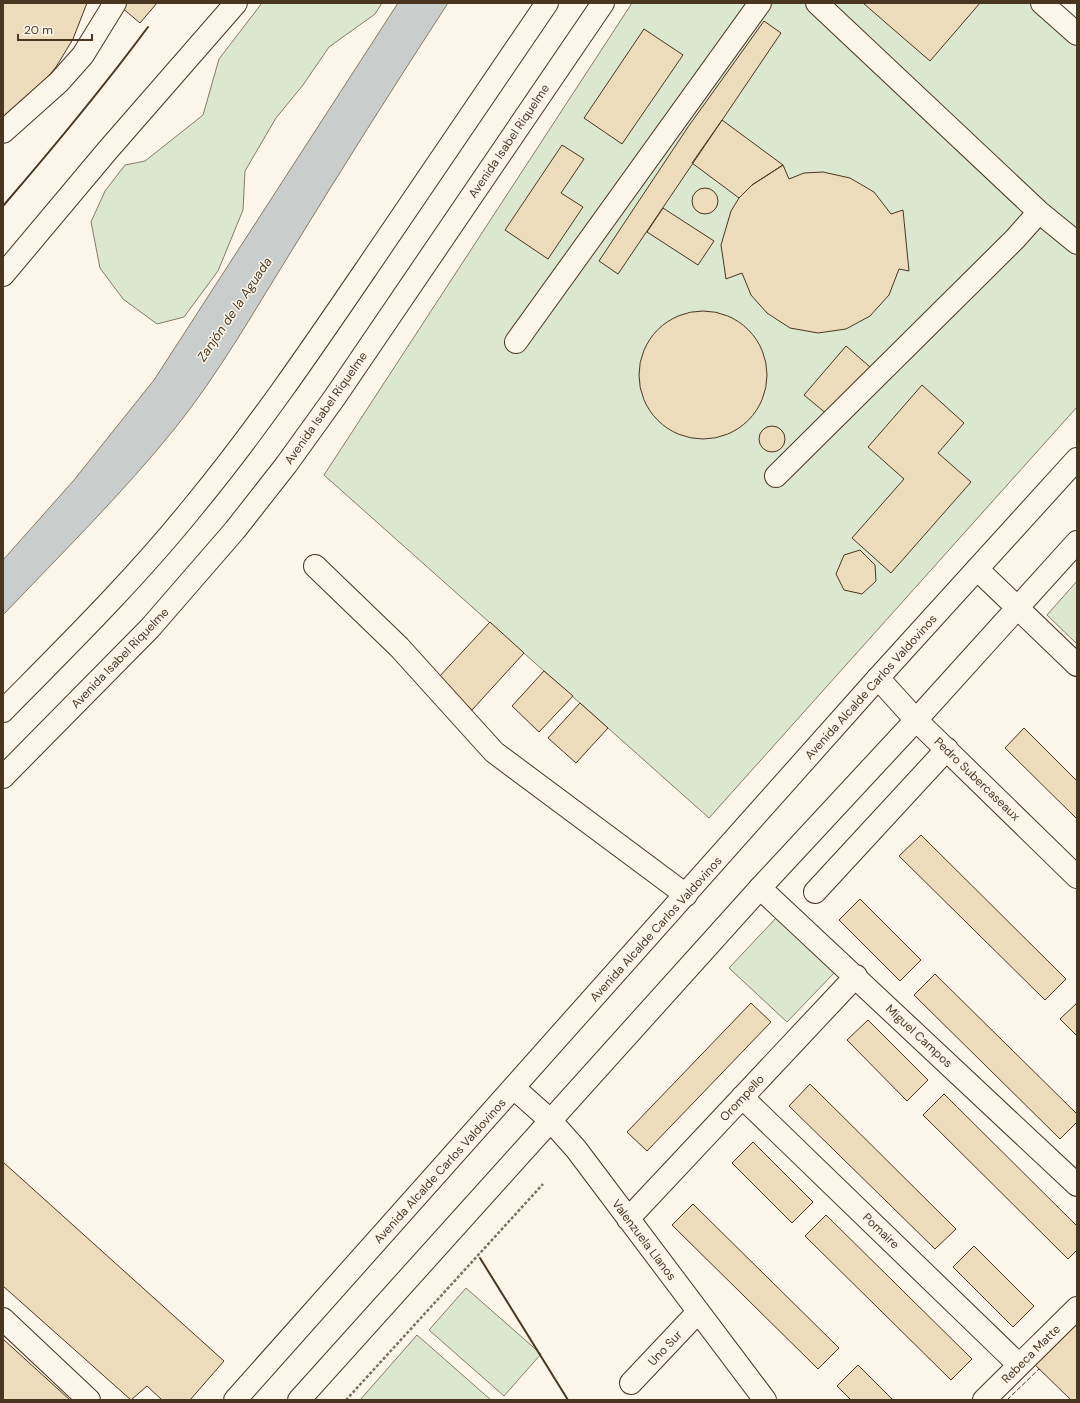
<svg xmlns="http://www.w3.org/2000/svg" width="1080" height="1403" font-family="'DM Sans',sans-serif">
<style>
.green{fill:#dce7d0;stroke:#887966}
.water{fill:#c9cecd;stroke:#887966}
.building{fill:#ecdcbc;stroke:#4a3520}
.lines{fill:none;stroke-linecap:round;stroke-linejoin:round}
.minor-casing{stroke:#4a3520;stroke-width:24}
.major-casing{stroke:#4a3520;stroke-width:24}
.highway-casing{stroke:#4a3520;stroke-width:24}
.path{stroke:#7f6f5c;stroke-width:2.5;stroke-dasharray:3 2;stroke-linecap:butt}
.minor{stroke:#fbf6e9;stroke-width:22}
.major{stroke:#fbf6e9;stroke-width:22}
.highway{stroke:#fbf6e9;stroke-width:22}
.fence{stroke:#4a3520;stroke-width:1;stroke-dasharray:5 2;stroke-linecap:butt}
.wall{stroke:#4a3520;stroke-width:2}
.labels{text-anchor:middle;stroke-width:3;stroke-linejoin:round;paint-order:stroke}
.street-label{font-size:12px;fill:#4a3520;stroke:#fbf6e9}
.water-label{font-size:13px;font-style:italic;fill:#4a3520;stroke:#fbf6e9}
</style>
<rect width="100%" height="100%" fill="#fbf6e9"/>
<path class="green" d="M262,3H382L375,14L329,47L303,85L276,118L245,171L243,210L218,271L184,317L157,324L123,299L100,268L91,222L105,191L125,165L145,161L203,115L219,59Z
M632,3H1029L1077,45V407L709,818L324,475Z
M1077,581V644L1047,615Z
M777,917L835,972L787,1022L729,968Z
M466,1288L541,1354L504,1396L429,1330Z
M417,1335L491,1400H360Z"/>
<path class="water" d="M398,3H448C394,86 341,170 289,255C253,313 219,373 176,427C123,493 62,553 3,615V560L74,480L154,380Z"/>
<path class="building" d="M3,3H87L73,39L56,67L35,92L3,117Z
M124,3H157L140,23L121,7Z
M863,3H980L930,61Z
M764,21L781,33L618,274L599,261L688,127Z
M644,29L683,55L622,144L584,118Z
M722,120L783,165L752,185L739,198L692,163Z
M562,145L584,159L561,193L583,207L548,259L505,230Z
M783,165L789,179L804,173L823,172L850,178L874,192L891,214L903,210L909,271L899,269L889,295L870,316L846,329L818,333L790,328L767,313L751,295L742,273L726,279L721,245L731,211L739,198L752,185Z
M692 201a13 13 0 1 1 26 0a13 13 0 1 1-26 0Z
M663,208L714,241L698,265L647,232Z
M639 375a64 64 0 1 1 128 0a64 64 0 1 1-128 0Z
M846,346L870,367L828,415L804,395Z
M922,385L964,423L938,453L971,482L891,573L852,538L904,479L868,447Z
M759 439a13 13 0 1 1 26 0a13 13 0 1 1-26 0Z
M860,550L875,565L876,581L862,594L844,590L836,574L844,555Z
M490,622L524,653L472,710L438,678Z
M544,671L573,696L539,732L512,706Z
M580,703L608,728L576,763L548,738Z
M1024,728L1077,781V819L1005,748Z
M921,835L1066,979L1045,1000L899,856Z
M860,899L921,960L900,981L839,920Z
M935,974L1077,1114V1122L1060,1139L914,995Z
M751,1003L771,1022L647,1151L627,1132Z
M1077,1003V1036L1060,1019Z
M868,1020L928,1080L907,1101L847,1040Z
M810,1084L956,1229L935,1249L789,1106Z
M944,1094L1077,1226V1250L1068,1259L923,1115Z
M753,1142L813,1202L792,1223L732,1163Z
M3,1162L224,1361L190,1400H162L147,1386L131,1400L3,1286Z
M693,1204L839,1348L818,1369L672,1225Z
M826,1215L972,1359L951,1380L805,1236Z
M974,1246L1034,1306L1013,1327L953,1267Z
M1077,1318V1400H1071L1031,1361Z
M3,1339L70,1400H3Z
M858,1365L893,1400H851L837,1386Z"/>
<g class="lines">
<defs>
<path id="minor" d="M817,3L1039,212L1077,243
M1042,3L1077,34
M3,132L59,82L83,55L115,3
M3,275L107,151L236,3
M516,342L760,3
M776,476L1015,239L1039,212
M315,566L399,647L494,752L686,895
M977,569L1077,665
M878,678L916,720L1077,877
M760,888L1077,1185
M815,892L947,749
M514,1088L551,1121L576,1149L765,1400
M742,1097L1019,1365
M628,1219L856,976
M3,1319L89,1400
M631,1383L698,1312
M984,1400L1077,1308"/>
<path id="major" d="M235,1400L878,678L1077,459
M299,1400L760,888L916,720L1077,542"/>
<path id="highway" d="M3,711C68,645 135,579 193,507C259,427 317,341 375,256C432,171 490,87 547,3
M3,777L150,628L235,530L286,465L335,397L603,3"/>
</defs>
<use href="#minor" class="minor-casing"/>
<use href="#major" class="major-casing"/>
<use href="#highway" class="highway-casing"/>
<path class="path" d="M346,1400L543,1184"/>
<use href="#minor" class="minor"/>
<use href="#major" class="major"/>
<use href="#highway" class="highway"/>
<path class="fence" d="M1007,1400L1039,1369L1040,1370"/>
<path class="wall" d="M3,206C53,148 102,89 148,27
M480,1258L568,1400"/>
</g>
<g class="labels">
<g class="street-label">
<text transform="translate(509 141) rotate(-56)" y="4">Avenida Isabel Riquelme</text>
<text transform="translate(326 408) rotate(-55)" y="4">Avenida Isabel Riquelme</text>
<text transform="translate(120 658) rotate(-46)" y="4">Avenida Isabel Riquelme</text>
<text transform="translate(871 687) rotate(-48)" y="4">Avenida Alcalde Carlos Valdovinos</text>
<text transform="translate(977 779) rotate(44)" y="4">Pedro Subercaseaux</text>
<text transform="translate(656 929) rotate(-48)" y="4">Avenida Alcalde Carlos Valdovinos</text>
<text transform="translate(919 1036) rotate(43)" y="4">Miguel Campos</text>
<text transform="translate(742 1098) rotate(-47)" y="4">Orompello</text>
<text transform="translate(440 1171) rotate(-48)" y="4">Avenida Alcalde Carlos Valdovinos</text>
<text transform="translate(881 1231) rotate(44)" y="4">Pomaire</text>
<text transform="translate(644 1240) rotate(53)" y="4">Valenzuela Llanos</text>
<text transform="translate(665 1348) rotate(-47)" y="4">Uno Sur</text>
<text transform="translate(1031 1354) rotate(-45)" y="4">Rebeca Matte</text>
</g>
<g class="water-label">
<text transform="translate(234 309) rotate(-56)" y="5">Zanjón de la Aguada</text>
</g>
</g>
<rect width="1080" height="1403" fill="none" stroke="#4a3520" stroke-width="8"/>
<path d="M18 34v6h74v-6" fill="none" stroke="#4a3520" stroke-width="2"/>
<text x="24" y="34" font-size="12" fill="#4a3520" stroke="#fbf6e9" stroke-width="3" paint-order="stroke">20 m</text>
</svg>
